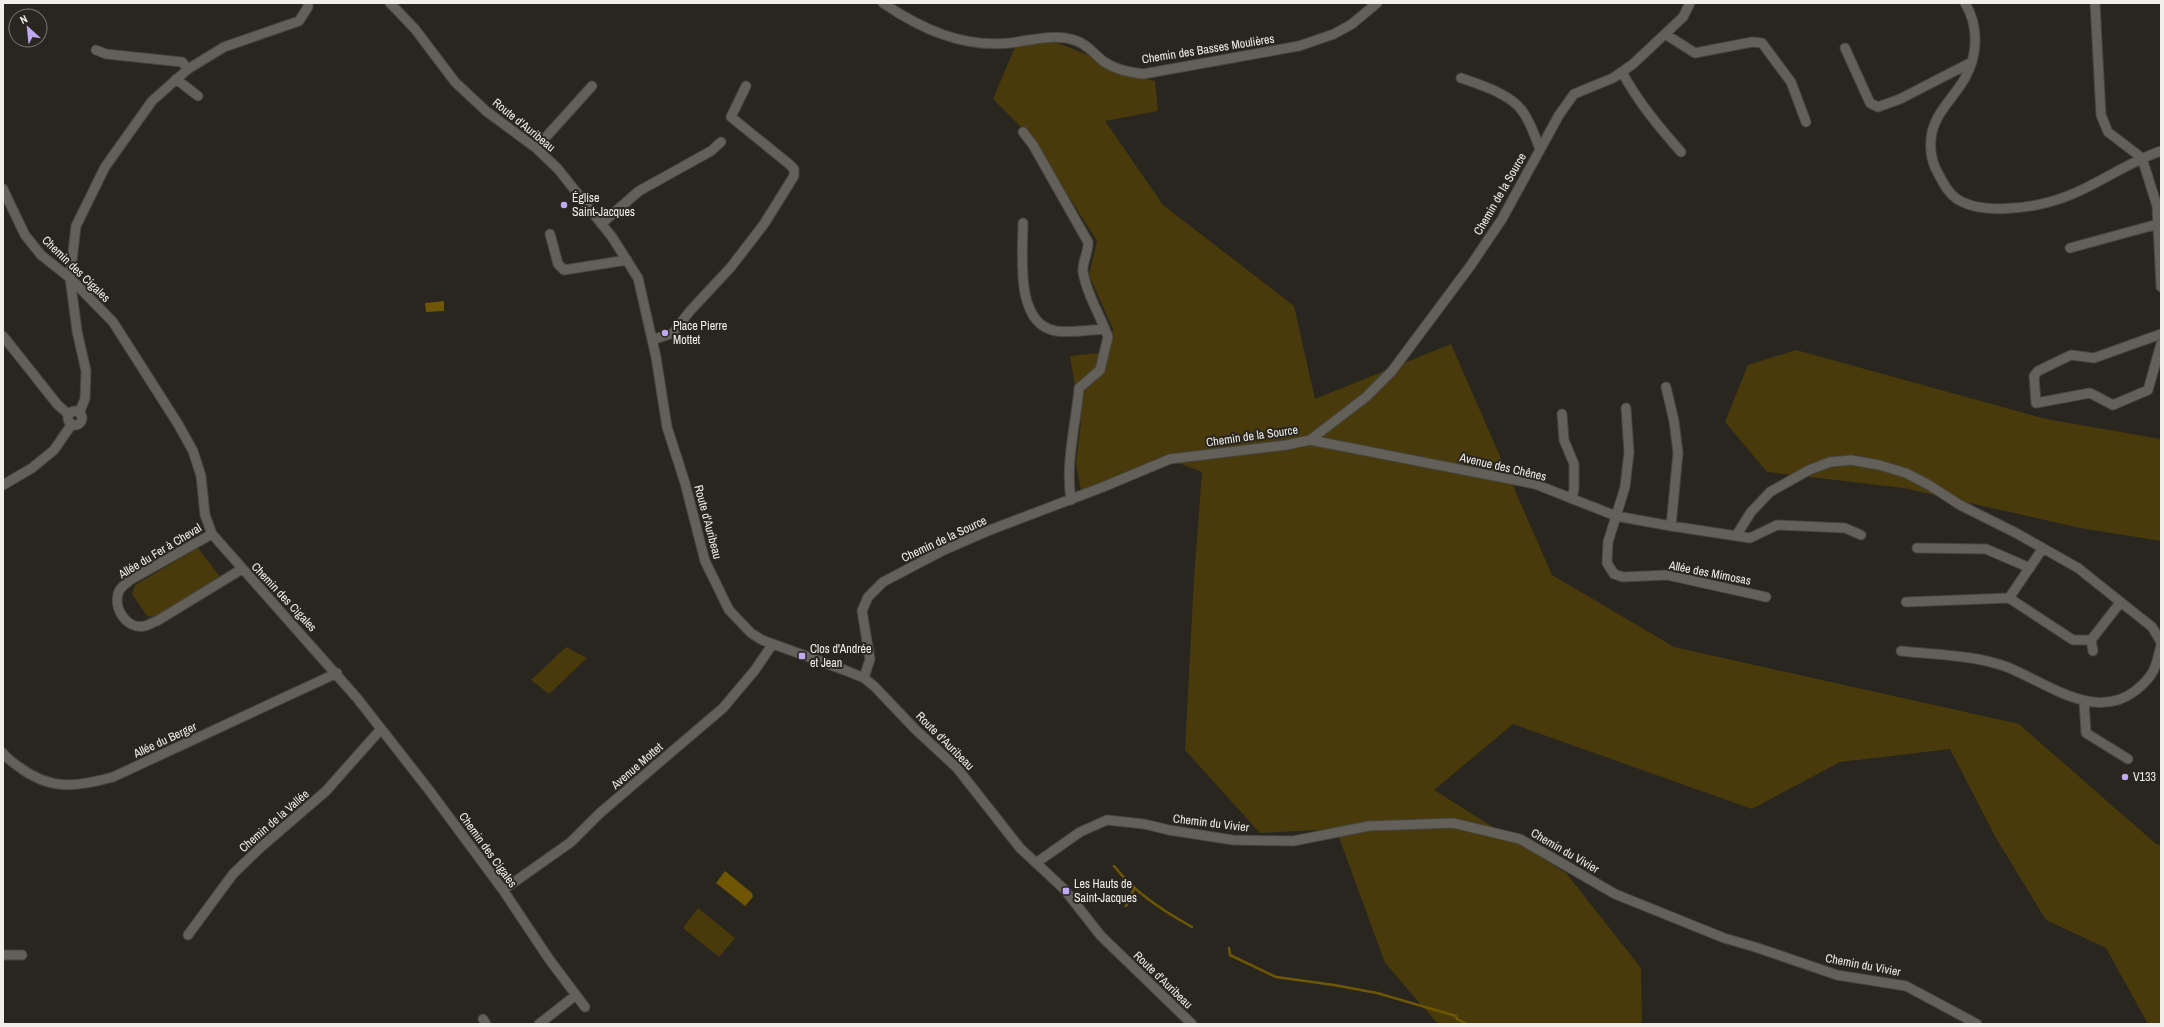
<svg xmlns="http://www.w3.org/2000/svg" width="2164" height="1027" font-family="'Archivo Narrow',sans-serif">
<style>
.green{fill:#493a0c}
.water{fill:#6e5604}
.lines{fill:none;stroke-linecap:round;stroke-linejoin:round}
.stream{stroke:#6e5604;stroke-width:2.5}
.minor-casing{stroke:#474540;stroke-width:11}
.minor{stroke:#626058;stroke-width:9}
.poi-dot{fill:#c1a8f3;stroke:#292620;stroke-width:1.5}
.labels{text-anchor:middle;stroke-width:4;stroke-linejoin:round;paint-order:stroke}
.street-label{font-size:12px;fill:#f0eeea;stroke:#292620}
.poi-label{font-size:12px;fill:#f0eeea;stroke:#292620;text-anchor:start}
</style>
<rect width="100%" height="100%" fill="#292620"/>
<path class="green" d="M1053,41L1085,54L1123,74L1155,81L1158,111L1105,121L1163,205L1294,306L1315,399L1451,344L1552,575L1674,647L2019,724L2156,844L2161,845V1024H2148L2106,948L2046,920L1996,838L1950,749L1840,762L1752,809L1513,724L1434,790L1566,873L1641,968L1642,1024H1438L1385,963L1336,829L1260,833L1185,750L1194,579L1202,472L1176,462L1081,490L1076,464L1081,423L1070,356L1109,352L1113,329L1089,275L1097,241L1031,137L993,99L1015,47Z
M1796,350L2046,419L2161,439V541L2080,528L1904,488L1767,472L1725,422L1748,365Z
M198,548L220,577L154,617L147,616L132,594L135,585Z
M566,647L587,658L549,694L531,680Z
M698,908L735,938L719,957L683,928Z"/>
<path class="water" d="M444,301V311L426,312L425,303Z
M725,871L752,893L753,897L745,906L716,883Z"/>
<g class="lines">
<path class="stream" d="M1114,866C1135,893 1162,910 1192,927
M1126,906L1134,889
M1229,948L1230,955L1276,977L1334,985L1377,993L1456,1016L1457,1019L1467,1024"/>
<defs>
<path id="minor" d="M390,3L415,29L455,82L486,111L536,148L558,169L612,237L638,278L656,357L667,427L685,483L705,561L729,610L751,633L762,640L847,671L864,678L874,686L915,729L957,768L1020,848L1064,889L1101,936L1192,1024
M883,3C921,29 963,48 1010,43C1031,40 1056,33 1077,41C1088,45 1094,54 1103,61C1116,70 1129,72 1143,74L1299,46L1334,34L1352,24L1377,3
M1965,3C1979,26 1978,55 1965,78C1955,96 1937,111 1932,132C1929,147 1931,162 1939,175C1944,184 1948,193 1957,199C1980,214 2024,209 2049,202C2089,192 2122,164 2161,151
M2095,3L2101,115L2108,132L2142,158L2157,206L2161,287
M1665,34L1695,53L1752,42L1762,43L1791,82L1806,122
M1845,48L1870,103L1878,107L1900,99L1972,62
M96,50L106,54L182,62L188,69
M1622,72C1638,102 1659,127 1681,152
M1461,78C1481,85 1511,94 1523,112C1531,123 1535,137 1540,149
M176,79L198,96
M1023,132L1033,145L1088,242C1089,252 1082,261 1083,272C1087,296 1101,316 1108,337L1100,370L1079,388C1076,424 1065,463 1071,500
M536,148L592,86
M3,189L25,235L41,255L70,278L113,322L178,424L193,451L201,476L205,515L212,534L357,698L429,790L503,890L549,959L585,1007
M1023,223C1023,254 1014,324 1056,331C1071,333 1090,330 1105,329
M601,224L639,191L711,151L721,142
M550,234L558,264L564,270L627,260
M2070,248L2158,224
M2161,334L2094,358L2071,355L2038,371L2034,376L2036,403L2090,393L2113,405L2148,390L2161,344
M3,336L57,404L69,415
M652,340L673,333L690,311L731,267L764,224L794,176V169L789,164L731,117L746,86
M1666,387L1674,421L1678,453L1671,526
M1626,408L1629,452L1625,487L1608,542L1607,563L1614,574L1623,577L1667,575L1766,597
M68 418a7 7 0 1 1 14 0a7 7 0 1 1-14 0Z
M79,413L85,399L86,371L77,331L70,278L76,226L105,167L152,101L188,69L224,47L299,21L308,7V3
M1562,414L1564,440L1574,464V489L1572,499
M1310,440L1535,484L1616,516L1671,526L1750,538L1777,525L1845,528L1861,535
M3,485L32,468L54,450L72,424
M212,534L130,580C126,584 121,587 119,591C112,608 127,630 145,626C149,625 153,622 157,621L242,569
M1736,536L1751,512L1770,492L1809,470L1830,462L1851,460L1879,465L1906,473L1929,485L1960,505L2016,533L2078,568L2152,627L2161,642
M1917,548L1986,549L2030,568
M2043,548L2009,598L2073,640H2091L2120,603
M1906,602L2009,598
M2091,640L2093,651
M1901,651C1936,655 1975,655 2007,667C2045,682 2095,722 2135,691C2154,676 2156,668 2161,645
M864,678L870,659L862,611L868,597L883,582L944,550L990,530L1103,487L1170,459L1287,445L1310,440L1366,397L1392,371L1471,265L1502,219L1559,115L1574,94L1613,78L1633,64L1683,17L1690,3
M2084,701L2086,733L2128,759
M3,753C7,759 14,763 19,767C51,791 77,787 113,777L337,673
M1036,863L1080,832L1107,820L1144,824L1169,830L1233,840L1293,841L1369,826L1453,823L1520,839L1615,894L1724,938L1755,947L1837,975L1906,986L1977,1024
M503,890L571,842L600,813L723,708L755,670L772,645
M188,935L233,874L261,847L326,791L381,729
M3,955H22
M483,1019L486,1024
M539,1024L576,995"/>
</defs>
<use href="#minor" class="minor-casing"/>
<use href="#minor" class="minor"/>
</g>
<g class="poi-dot">
<circle cx="564" cy="205" r="4"/>
<circle cx="665" cy="333" r="4"/>
<rect x="798" y="652" width="8" height="8" rx="2"/>
<circle cx="2125" cy="777" r="4"/>
<rect x="1062" y="887" width="8" height="8" rx="2"/>
</g>
<g class="labels">
<g class="street-label">
<text transform="translate(1208 49) rotate(-9)" y="4">Chemin des Basses Moulières</text>
<text transform="translate(524 125) rotate(39)" y="4">Route d'Auribeau</text>
<text transform="translate(1500 194) rotate(-60)" y="4">Chemin de la Source</text>
<text transform="translate(76 269) rotate(44)" y="4">Chemin des Cigales</text>
<text transform="translate(1252 436) rotate(-8)" y="4">Chemin de la Source</text>
<text transform="translate(1503 467) rotate(13)" y="4">Avenue des Chênes</text>
<text transform="translate(708 522) rotate(75)" y="4">Route d'Auribeau</text>
<text transform="translate(944 539) rotate(-25)" y="4">Chemin de la Source</text>
<text transform="translate(160 551) rotate(-31)" y="4">Allée du Fer à Cheval</text>
<text transform="translate(1710 573) rotate(11)" y="4">Allée des Mimosas</text>
<text transform="translate(284 597) rotate(47)" y="4">Chemin des Cigales</text>
<text transform="translate(165 740) rotate(-25)" y="4">Allée du Berger</text>
<text transform="translate(945 741) rotate(45)" y="4">Route d'Auribeau</text>
<text transform="translate(637 766) rotate(-41)" y="4">Avenue Mottet</text>
<text transform="translate(274 821) rotate(-41)" y="4">Chemin de la Vallée</text>
<text transform="translate(1211 823) rotate(7)" y="4">Chemin du Vivier</text>
<text transform="translate(488 850) rotate(54)" y="4">Chemin des Cigales</text>
<text transform="translate(1565 851) rotate(30)" y="4">Chemin du Vivier</text>
<text transform="translate(1863 965) rotate(11)" y="4">Chemin du Vivier</text>
<text transform="translate(1163 980) rotate(44)" y="4">Route d'Auribeau</text>
</g>
<g class="poi-label">
<text x="572" y="202">Église<tspan x="572" dy="14">Saint-Jacques</tspan></text>
<text x="673" y="330">Place Pierre<tspan x="673" dy="14">Mottet</tspan></text>
<text x="810" y="653">Clos d'Andrée<tspan x="810" dy="14">et Jean</tspan></text>
<text x="2133" y="781">V133</text>
<text x="1074" y="888">Les Hauts de<tspan x="1074" dy="14">Saint-Jacques</tspan></text>
</g>
</g>
<rect width="2164" height="1027" fill="none" stroke="#f0eeea" stroke-width="8"/>
<g transform="translate(28 28) rotate(333)"><circle r="19" fill="#292620" stroke="#797671"/>
<path d="M0-3L7 15L0 10L-7 15Z" fill="#c1a8f3"/>
<text y="-6" font-size="11" font-weight="bold" text-anchor="middle" fill="#f0eeea">N</text>
</g>
</svg>
